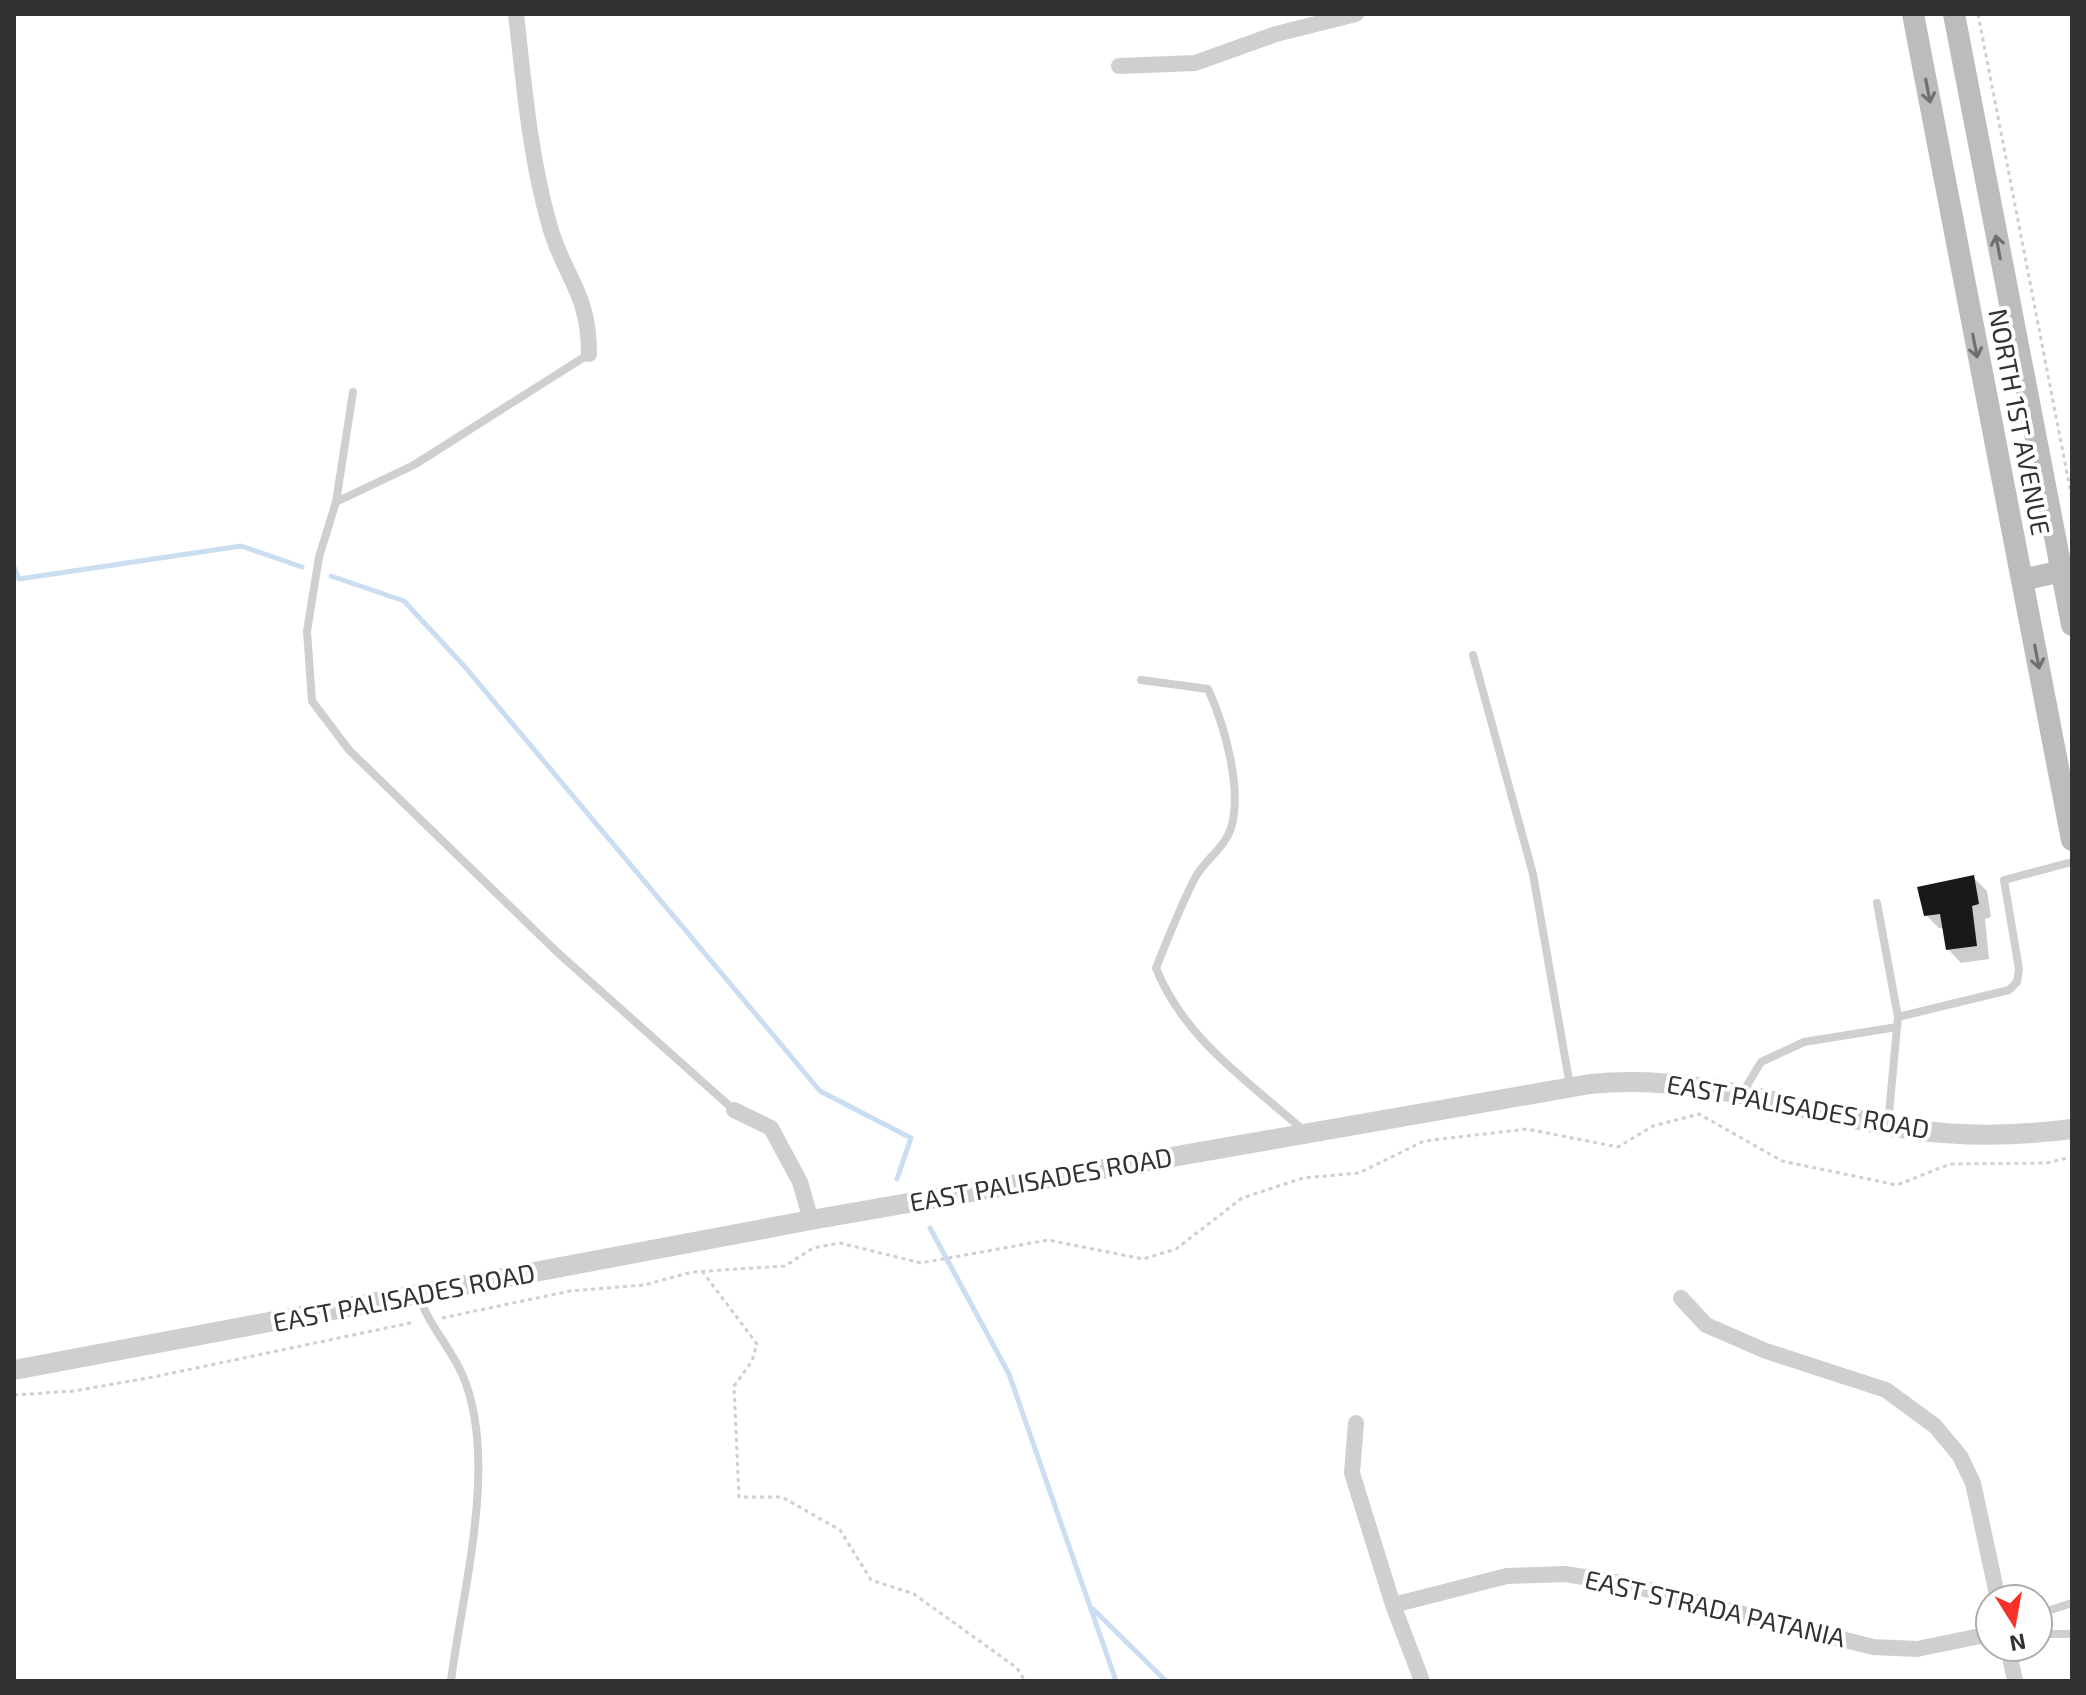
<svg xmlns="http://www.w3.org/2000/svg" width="2086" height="1695" font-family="'Exo 2',sans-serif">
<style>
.shadow{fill:#0003}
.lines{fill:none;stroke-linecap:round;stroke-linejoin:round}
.stream{stroke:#cbddf1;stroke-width:5}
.building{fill:#191919}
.path{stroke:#cfcfcf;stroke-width:3;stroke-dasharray:4 4;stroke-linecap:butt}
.service{stroke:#cfcfcf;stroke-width:8}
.minor{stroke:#cfcfcf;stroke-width:16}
.tertiary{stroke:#cfcfcf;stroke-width:20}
.secondary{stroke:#bcbcbc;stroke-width:22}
.oneway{stroke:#707070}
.labels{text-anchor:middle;stroke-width:8;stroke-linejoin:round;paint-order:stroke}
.street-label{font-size:26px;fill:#323232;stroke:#fff}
</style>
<rect width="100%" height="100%" fill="#fff"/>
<path class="shadow" d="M1973,877L1987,891L1991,917L1985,919L1989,959L1961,963L1948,949L1944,928H1939L1926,915Z"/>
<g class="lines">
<path class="stream" d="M14,567L19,579L241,546L302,567
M331,576L404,601L465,667L820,1091L911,1138L897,1179
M930,1228L1009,1374L1116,1681
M1093,1609L1166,1681"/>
</g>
<path class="building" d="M1974,875L1979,904L1972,906L1977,946L1946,950L1940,914L1924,916L1917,887Z"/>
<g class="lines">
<path class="path" d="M1978,14L2072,499
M702,1271L757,1344L752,1361L734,1386L739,1497H782L840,1530L871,1580L914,1594L1017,1668L1025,1681
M442,1318L570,1291L644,1285L692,1272L785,1266L813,1248L840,1243L921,1263L1048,1240L1143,1259L1176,1249L1242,1198L1303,1178L1359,1173L1424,1141L1527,1129L1618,1147L1653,1126L1699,1114L1782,1161L1897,1185L1950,1164L2047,1163L2072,1157
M14,1395L74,1391L153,1377L415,1322"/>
<path class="service" d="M353,392L336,502L319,557L307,631L312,701L349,750L557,952L734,1110
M336,502L414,465L589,354
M1473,655L1533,874L1570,1086
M1141,680L1208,689C1224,724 1243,789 1231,828C1225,848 1205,859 1195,878C1180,907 1168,938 1156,968C1184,1039 1248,1081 1303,1130
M1877,903L1898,1017
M1743,1092L1761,1062L1804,1042L1897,1027
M1888,1124L1898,1017L2009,990L2017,982L2019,969L2004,880L2072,862
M419,1296C429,1326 451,1348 463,1376C499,1463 462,1591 451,1681
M2038,1614L2072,1603
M2038,1634H2072"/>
<path class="minor" d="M516,14C524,85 530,158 550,227C565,279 589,292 589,354
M1119,66L1195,63L1276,34L1356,14
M734,1110L771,1128L800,1182L811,1220
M1681,1298L1706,1325L1766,1351L1886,1390L1935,1426L1960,1456L1973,1483L1998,1599
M1356,1423L1352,1473L1393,1605L1422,1681
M1393,1605L1507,1576L1565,1574L1622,1583L1873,1647L1917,1649L1990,1634
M2008,1647L2015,1681"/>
<path class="tertiary" d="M14,1370L811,1220L1590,1084C1701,1072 1800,1113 1908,1129C1962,1137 2018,1136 2072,1129"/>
<path class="secondary" d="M1913,14L2072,840
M1954,14L2072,625
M2022,580L2062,571"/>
</g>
<defs><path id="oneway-shaft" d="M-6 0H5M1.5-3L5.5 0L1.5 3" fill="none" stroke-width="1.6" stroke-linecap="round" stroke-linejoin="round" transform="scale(2)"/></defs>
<g class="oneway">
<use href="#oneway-shaft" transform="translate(1928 91) rotate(79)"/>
<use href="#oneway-shaft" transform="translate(1998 247) rotate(-101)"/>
<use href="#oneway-shaft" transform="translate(1975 346) rotate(79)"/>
<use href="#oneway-shaft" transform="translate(2037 657) rotate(79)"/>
</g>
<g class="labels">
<g class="street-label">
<text transform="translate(2019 422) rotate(79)" y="9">NORTH 1ST AVENUE</text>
<text transform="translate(1798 1107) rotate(10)" y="9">EAST PALISADES ROAD</text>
<text transform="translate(1041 1180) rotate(-10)" y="9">EAST PALISADES ROAD</text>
<text transform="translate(404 1298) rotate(-11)" y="9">EAST PALISADES ROAD</text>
<text transform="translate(1715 1609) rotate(13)" y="9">EAST STRADA PATANIA</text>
</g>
</g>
<rect width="2086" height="1695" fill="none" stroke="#323232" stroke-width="32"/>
<g transform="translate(2014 1623) rotate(169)"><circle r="38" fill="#ffffff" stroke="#adadad" stroke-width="2"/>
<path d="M0-6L14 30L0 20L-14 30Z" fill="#f63228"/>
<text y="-12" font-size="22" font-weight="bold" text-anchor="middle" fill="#323232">N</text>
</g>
</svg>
